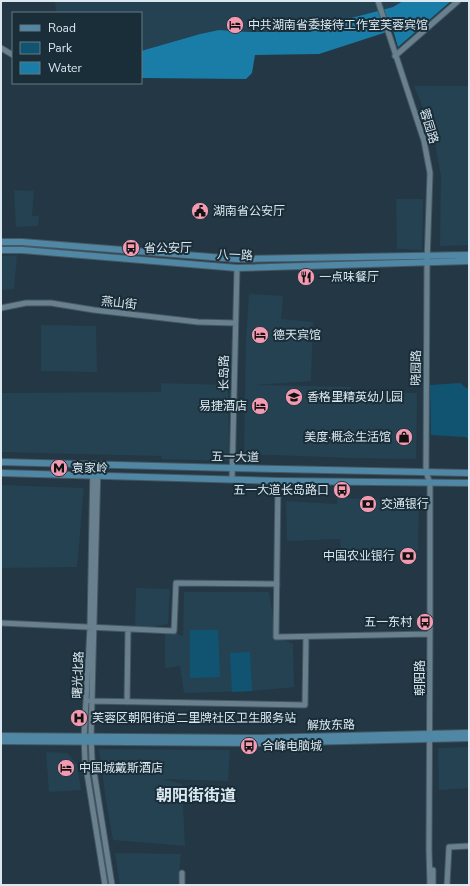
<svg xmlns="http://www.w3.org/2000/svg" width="470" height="886" font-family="'Nunito Sans','Noto Sans SC',sans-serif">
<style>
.built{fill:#254252}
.green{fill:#115472}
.water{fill:#197da8}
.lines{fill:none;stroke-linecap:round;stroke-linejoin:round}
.minor-casing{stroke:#455761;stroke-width:7}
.major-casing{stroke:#455761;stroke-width:8}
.minor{stroke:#69808e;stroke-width:5}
.major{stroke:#5087a4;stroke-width:6}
.labels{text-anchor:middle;stroke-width:4;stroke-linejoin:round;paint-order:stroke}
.poi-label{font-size:12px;fill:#dbe8f0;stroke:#192e39;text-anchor:start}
.street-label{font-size:12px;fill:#dbe8f0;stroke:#192e39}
.district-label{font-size:16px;font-weight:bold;fill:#dbe8f0;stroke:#192e39}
</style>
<rect width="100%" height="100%" fill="#233844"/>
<path class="built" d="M55,1H403L393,7L336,22L309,32H249L219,30L200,34L141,51V13H56Z
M414,86H469V245L440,246L441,176L433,132Z
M14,190L34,191L32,216H39L38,226L16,227Z
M396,199H423L422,250L397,249Z
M17,255L14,289L1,290V256Z
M249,294L283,296L281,319L313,322L311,381L253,385L351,387L352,391L417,393L416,459L351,458L244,454L246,340Z
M41,325L96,326L97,372L41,371Z
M161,383L228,385L229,461L162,459L161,456L1,452V393L161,392Z
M1,485L84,488L77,567L1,568Z
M337,498L419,501L418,551L341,550L340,539L287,541L286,501L337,504Z
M136,588L170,589L168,624L135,629Z
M184,592H269L276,637L293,644L294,687L252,691L184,693L180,666L165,668V630L183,636Z
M469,747V788L439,790L438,748Z
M99,749L230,750L228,781L163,779L182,784L185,846L113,840L106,801Z
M46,752L67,753L77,764L81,790L49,792Z
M115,853L181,854L178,885H120Z"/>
<path class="green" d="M460,383L466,388H469V439L465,437L431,435L430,385Z
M190,630H218L220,677L190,678Z
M250,652L252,691L232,692L230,653Z"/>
<path class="water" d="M403,1H451L398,47L393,30L319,54L255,55L252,73L246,79L141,78V51L200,34L219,30L249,32H309L336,22L393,7Z"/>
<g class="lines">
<defs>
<path id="minor" d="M378,1L424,141L430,173L427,263L426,472L430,483V628L429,850L430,885
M1,48L13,55
M395,56L458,1
M1,308L26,303H51L94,310L198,322L235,323
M93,465L90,628L84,737L85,761L105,885
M98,465L91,737L92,759L112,885
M232,479L237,268
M278,481L276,637L430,634
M1,623L174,631L176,583L277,584
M90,701L305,705L306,637
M127,702L128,629
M433,870V885
M182,873V885
M447,885L449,847L469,846"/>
<path id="major" d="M1,242H22L237,259L469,255
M1,250H22L237,268L469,261
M1,462L232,468L469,473
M1,473L278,481L469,483
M1,736L259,738L469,733
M1,741L260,743L469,738"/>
</defs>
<use href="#minor" class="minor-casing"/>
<use href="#major" class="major-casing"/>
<use href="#minor" class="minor"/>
<use href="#major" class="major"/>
</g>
<defs>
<symbol id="hotel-disc" viewBox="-11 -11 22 22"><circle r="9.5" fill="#f19ab2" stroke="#192e39"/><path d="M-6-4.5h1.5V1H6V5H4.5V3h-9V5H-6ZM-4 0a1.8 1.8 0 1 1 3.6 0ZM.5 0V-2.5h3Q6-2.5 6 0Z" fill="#111"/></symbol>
<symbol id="civic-disc" viewBox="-11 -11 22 22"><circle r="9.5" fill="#f19ab2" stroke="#192e39"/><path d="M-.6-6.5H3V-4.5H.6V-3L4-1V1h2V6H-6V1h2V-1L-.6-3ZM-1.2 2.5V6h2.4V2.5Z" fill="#111"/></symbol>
<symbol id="bus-disc" viewBox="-11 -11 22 22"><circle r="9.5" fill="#f19ab2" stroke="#192e39"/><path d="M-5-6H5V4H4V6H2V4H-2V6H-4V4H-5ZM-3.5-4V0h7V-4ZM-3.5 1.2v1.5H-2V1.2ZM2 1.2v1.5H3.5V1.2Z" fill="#111"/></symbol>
<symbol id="restaurant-disc" viewBox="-11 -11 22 22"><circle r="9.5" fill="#f19ab2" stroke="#192e39"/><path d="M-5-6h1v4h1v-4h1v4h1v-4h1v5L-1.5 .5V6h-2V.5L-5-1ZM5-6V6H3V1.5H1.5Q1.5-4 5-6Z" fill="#111"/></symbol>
<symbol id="school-disc" viewBox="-11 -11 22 22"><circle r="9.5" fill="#f19ab2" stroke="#192e39"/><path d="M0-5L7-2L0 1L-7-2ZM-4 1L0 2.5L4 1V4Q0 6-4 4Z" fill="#111"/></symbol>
<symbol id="shop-disc" viewBox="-11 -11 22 22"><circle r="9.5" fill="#f19ab2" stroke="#192e39"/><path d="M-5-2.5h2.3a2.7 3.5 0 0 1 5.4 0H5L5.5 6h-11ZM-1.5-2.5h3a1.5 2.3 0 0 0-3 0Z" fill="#111"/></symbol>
<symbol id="metro-disc" viewBox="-11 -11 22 22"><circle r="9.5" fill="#f19ab2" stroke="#192e39"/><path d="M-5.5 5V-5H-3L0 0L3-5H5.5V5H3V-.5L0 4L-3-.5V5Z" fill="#111"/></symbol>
<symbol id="bank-disc" viewBox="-11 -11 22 22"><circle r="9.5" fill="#f19ab2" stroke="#192e39"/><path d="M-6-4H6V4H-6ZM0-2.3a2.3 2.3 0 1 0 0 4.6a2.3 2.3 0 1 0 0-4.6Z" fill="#111"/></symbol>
<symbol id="hospital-disc" viewBox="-11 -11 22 22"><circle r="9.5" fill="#f19ab2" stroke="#192e39"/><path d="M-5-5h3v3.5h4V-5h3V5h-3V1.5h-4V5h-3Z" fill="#111"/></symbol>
</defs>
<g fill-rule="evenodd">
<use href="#hotel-disc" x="225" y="15" width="20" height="20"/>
<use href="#civic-disc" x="190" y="201" width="20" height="20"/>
<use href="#bus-disc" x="121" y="238" width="20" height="20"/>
<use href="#restaurant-disc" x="296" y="267" width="20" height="20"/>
<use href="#hotel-disc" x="250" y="325" width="20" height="20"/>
<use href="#school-disc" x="284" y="387" width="20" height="20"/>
<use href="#hotel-disc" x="250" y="396" width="20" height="20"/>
<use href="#shop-disc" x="394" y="427" width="20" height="20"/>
<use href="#metro-disc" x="49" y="458" width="20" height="20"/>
<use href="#bus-disc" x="332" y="480" width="20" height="20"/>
<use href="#bank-disc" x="358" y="494" width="20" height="20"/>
<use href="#bank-disc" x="398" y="546" width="20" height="20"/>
<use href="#bus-disc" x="415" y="612" width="20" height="20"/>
<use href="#hospital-disc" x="69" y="708" width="20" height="20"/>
<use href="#bus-disc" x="239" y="736" width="20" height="20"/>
<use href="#hotel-disc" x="56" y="758" width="20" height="20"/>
</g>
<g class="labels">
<g class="poi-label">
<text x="248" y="29">中共湖南省委接待工作室芙蓉宾馆</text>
<text x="213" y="215">湖南省公安厅</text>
<text x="144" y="252">省公安厅</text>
<text x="319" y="281">一点味餐厅</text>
<text x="273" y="339">德天宾馆</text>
<text x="307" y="401">香格里精英幼儿园</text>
<text x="247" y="410" text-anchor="end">易捷酒店</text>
<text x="391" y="441" text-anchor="end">美度·概念生活馆</text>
<text x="72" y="472">袁家岭</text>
<text x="329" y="494" text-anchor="end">五一大道长岛路口</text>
<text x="381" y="508">交通银行</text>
<text x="395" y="560" text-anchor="end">中国农业银行</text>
<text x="412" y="626" text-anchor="end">五一东村</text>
<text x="92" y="722">芙蓉区朝阳街道二里牌社区卫生服务站</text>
<text x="262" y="750">合峰电脑城</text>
<text x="79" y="772">中国城戴斯酒店</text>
</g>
<g class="street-label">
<text transform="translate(429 126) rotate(73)" y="4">蓉园路</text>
<text transform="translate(235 255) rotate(2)" y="4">八一路</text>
<text transform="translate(119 303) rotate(6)" y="4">燕山街</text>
<text transform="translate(416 368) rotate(-89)" y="4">晓园路</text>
<text transform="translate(224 373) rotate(-89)" y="4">长岛路</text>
<text transform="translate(235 457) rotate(1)" y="4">五一大道</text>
<text transform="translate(78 675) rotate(-88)" y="4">曙光北路</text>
<text transform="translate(420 678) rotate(-90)" y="4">朝阳路</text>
<text transform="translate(331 725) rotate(-1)" y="4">解放东路</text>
</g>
<g class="district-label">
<text x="196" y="801">朝阳街街道</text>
</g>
</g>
<rect width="470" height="886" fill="none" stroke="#dbe8f0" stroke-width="4"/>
<rect x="12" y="12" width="130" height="72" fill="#192e39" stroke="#677882"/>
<rect x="20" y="25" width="20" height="6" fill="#5087a4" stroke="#677882"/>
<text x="48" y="32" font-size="12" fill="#dbe8f0">Road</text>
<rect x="20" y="42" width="20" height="12" fill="#115472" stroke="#677882"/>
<text x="48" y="52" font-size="12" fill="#dbe8f0">Park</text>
<rect x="20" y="62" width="20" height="12" fill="#197da8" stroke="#677882"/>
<text x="48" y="72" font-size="12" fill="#dbe8f0">Water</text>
</svg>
